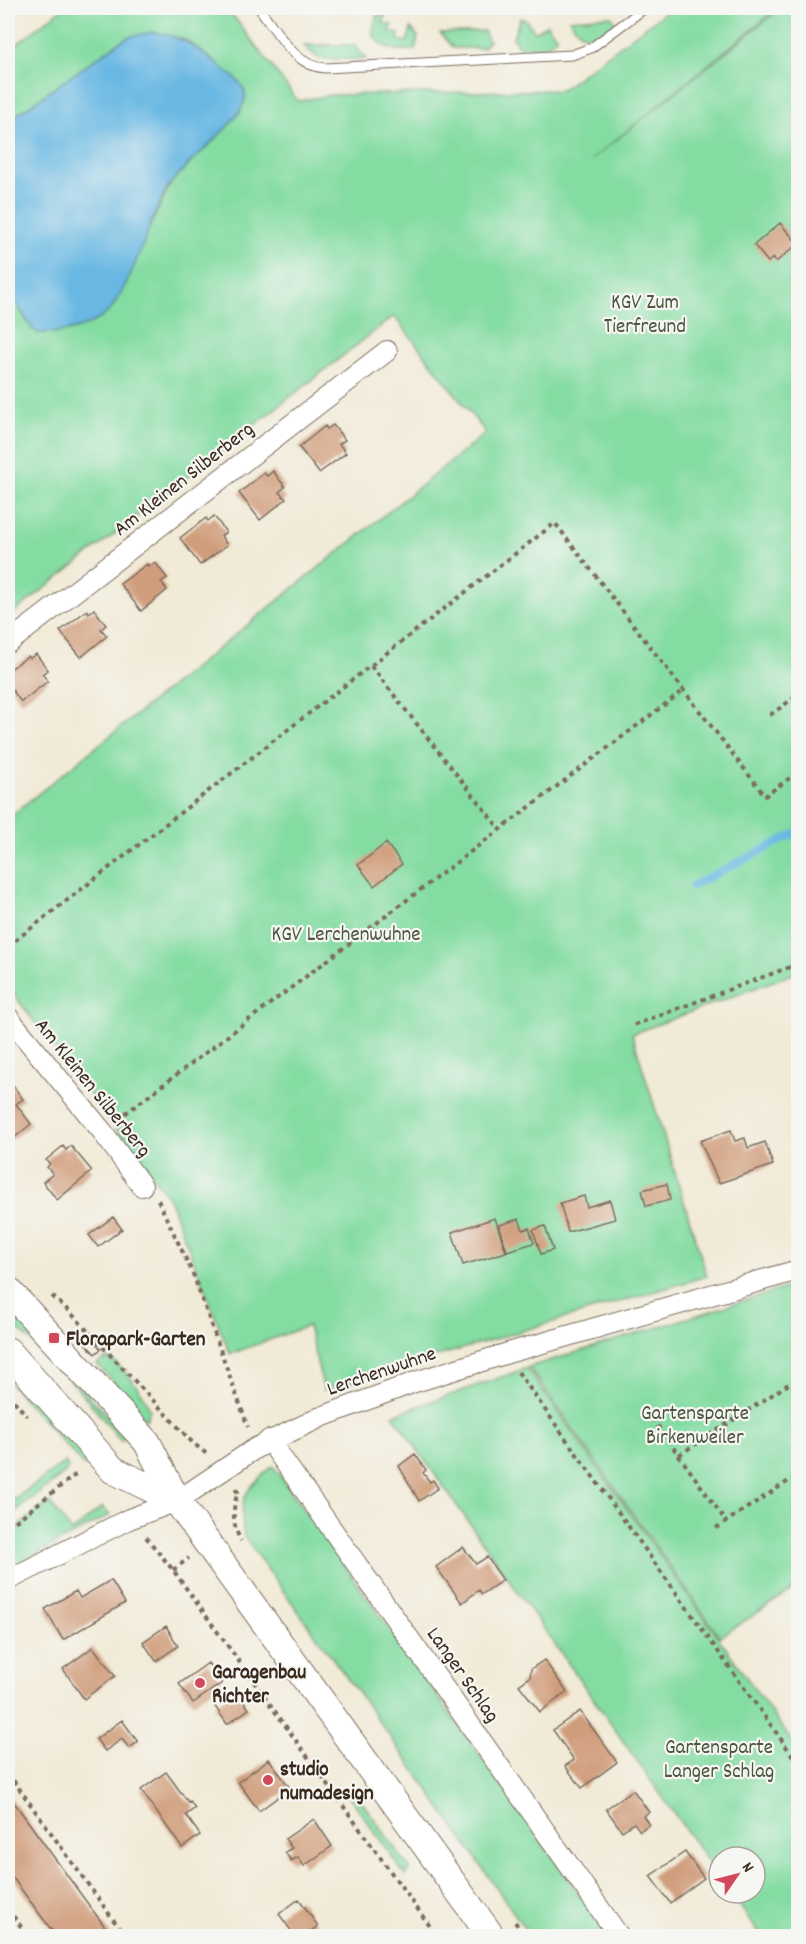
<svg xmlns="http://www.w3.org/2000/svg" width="806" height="1944" font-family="Dekko,sans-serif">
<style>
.green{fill:#83dca2;stroke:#5f8360;stroke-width:1.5}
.water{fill:#68b8e3;stroke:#527180;stroke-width:1.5}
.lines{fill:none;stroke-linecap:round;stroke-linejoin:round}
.stream{stroke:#68b8e3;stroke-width:8}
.building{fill:#d09d7b}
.service-casing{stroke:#7b6d5f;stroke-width:11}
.minor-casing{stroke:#7b6d5f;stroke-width:22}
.secondary-casing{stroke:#7b6d5f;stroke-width:29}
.path{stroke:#7b6d5f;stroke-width:4;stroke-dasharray:4.5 4.5;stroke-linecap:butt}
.service{stroke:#fff;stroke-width:9}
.minor{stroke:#fff;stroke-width:20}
.secondary{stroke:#fff;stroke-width:27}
.poi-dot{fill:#d1495b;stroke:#f6f6f2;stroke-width:2}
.labels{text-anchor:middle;stroke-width:4.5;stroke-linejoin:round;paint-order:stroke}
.park-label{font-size:21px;fill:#4d563f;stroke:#f6f6f2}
.street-label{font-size:21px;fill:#3b2a1e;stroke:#f6f6f2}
.poi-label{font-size:21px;font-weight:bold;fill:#3b2a1e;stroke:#f6f6f2;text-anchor:start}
</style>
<rect width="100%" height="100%" fill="#f6f6f2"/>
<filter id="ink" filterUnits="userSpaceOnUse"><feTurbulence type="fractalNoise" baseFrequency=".0167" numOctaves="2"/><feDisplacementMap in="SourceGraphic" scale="12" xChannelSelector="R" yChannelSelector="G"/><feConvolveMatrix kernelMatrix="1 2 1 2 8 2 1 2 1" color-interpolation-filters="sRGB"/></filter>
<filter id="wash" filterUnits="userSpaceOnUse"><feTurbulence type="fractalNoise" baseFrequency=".008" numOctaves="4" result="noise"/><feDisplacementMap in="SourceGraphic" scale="24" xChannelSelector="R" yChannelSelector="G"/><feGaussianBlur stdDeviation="1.35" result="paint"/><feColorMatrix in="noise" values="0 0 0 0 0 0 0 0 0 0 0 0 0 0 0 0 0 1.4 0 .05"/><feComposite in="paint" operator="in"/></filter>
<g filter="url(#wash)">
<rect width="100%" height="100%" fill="#f1ead7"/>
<path class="green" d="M63,8H227L298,101L332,95L561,90L671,8H778L591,160L781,8H798V972L632,1034L707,1276L324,1390L308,1326L230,1354L169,1198L8,987V818L486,433L394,316L8,617V290L32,329C52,340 94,326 110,310L172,181L241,111L239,82L186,40L154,32L121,41L8,121V51Z
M377,14L385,16L383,23L392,25L390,31L399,34L398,40L407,42L411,28L418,37L415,50C392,50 387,53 372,34Z
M611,16L616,23C604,31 596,38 581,34L569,19Z
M520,18L526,20L535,32L547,24L557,38L546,46L519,47L513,38Z
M484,31L489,41L482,48H453L440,33Z
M303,45H355L366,59H319Z
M798,1284V1586L720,1637L529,1367Z
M8,1308L126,1436L121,1441C87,1399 51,1353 8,1322Z
M107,1358C124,1366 144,1393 150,1410L146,1420L97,1364Z
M527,1368L798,1750V1936H761L731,1893H755V1857H719V1877L393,1415Z
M8,1369L95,1465L84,1466L8,1381Z
M65,1462L68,1467L65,1473L8,1517V1504Z
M273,1466L609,1936H530L413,1768L244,1537C239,1498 243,1491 273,1466Z
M49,1502L72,1532L102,1507L110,1515L19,1563L8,1560V1534Z
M354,1791L410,1869L405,1875L348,1795Z"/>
<path class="water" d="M154,32C183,36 199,49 221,67C230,74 242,81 245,93C251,117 179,166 166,190C146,228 136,275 110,310C92,328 63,333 38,333L32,329L8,290V121L121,41L130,36Z"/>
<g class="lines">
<path class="stream" d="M692,886L798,832"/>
</g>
<g id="blocks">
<path class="building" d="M780,223L798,244L776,262L773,258L768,262L754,245Z
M333,425L345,440L339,444L346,453L319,473L299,447L325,426L327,429Z
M273,471L285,487L279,492L286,499L260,520L239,493L264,473L267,476Z
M214,516L226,532L221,536L227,545L200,565L180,538L206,518L208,521Z
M155,562L167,578L161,582L167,590L141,611L120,584L147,564L149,567Z
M94,609L106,625L101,629L107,636L81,657L60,631L87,610L89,613Z
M36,654L48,670L42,674L48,681L21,702L8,684V671L28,656L30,658Z
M386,843L402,864L374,886L358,865Z
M8,1079L23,1099L16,1104L31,1124L8,1143Z
M731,1130L735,1141L745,1138L748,1148L765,1142L773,1165L719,1183L700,1141Z
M63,1146L66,1150L71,1146L92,1171L57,1200L43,1182L53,1174L47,1167L50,1164L46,1160Z
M667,1184L670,1200L646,1206L642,1190Z
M584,1196L587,1207L610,1200L615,1219L568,1232L560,1203Z
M113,1217L122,1229L98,1247L89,1235Z
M495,1218L506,1252L463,1265L452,1232Z
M519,1219L523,1230L529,1228L534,1243L507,1251L499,1225Z
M545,1226L553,1250L541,1254L533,1230Z
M91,1337L101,1349L95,1354L84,1342Z
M415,1454L426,1470L423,1473L430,1482L433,1480L438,1488L419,1501L399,1466Z
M463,1547L476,1564L487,1557L503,1580L482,1594L479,1590L462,1603L436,1567Z
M111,1580L125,1603L63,1640L45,1609L76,1591L80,1598Z
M166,1626L178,1646L156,1661L143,1642Z
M93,1647L115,1676L84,1699L63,1669Z
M544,1660L567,1692L540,1712L519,1685L530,1677L531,1669Z
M208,1663L222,1683L193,1703L179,1684Z
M235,1690L249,1709L227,1724L214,1705Z
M580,1711L617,1762L582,1788L565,1766L574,1760L553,1730Z
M122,1720L138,1742L129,1748L122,1739L105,1751L96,1739Z
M269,1759L290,1788L259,1811L238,1782Z
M166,1772L188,1802L190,1801L195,1808L186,1815L200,1835L182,1848L141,1790Z
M633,1790L649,1812L643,1816L649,1824L640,1831L634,1823L622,1831L606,1809Z
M8,1794L85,1900L112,1936H56L21,1889L8,1871Z
M314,1819L332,1846L304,1866L298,1857L291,1861L285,1852L292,1848L285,1839Z
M685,1852L704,1878L670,1903L650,1876Z
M299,1899L318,1926L304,1936H295L279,1914Z"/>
</g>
</g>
<g filter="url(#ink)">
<use href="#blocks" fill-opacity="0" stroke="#7b6d5f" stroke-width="1.5"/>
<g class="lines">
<defs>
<path id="service" d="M259,8C276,29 294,67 325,68L572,55L591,48L645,8"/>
<path id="minor" d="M8,643L387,351
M8,1017L102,1131L142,1186
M269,1440L619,1936
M8,1580L129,1519L177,1501L256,1448L321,1417L415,1382L508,1353L798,1270"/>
<path id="secondary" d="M8,1290L147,1442L177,1501L491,1936
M8,1351L113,1470L177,1501"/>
</defs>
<use href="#service" class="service-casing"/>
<use href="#minor" class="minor-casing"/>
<use href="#secondary" class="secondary-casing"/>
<path class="path" d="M371,666L499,828
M770,715L798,695
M8,946L555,523L765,796L798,772
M634,1025L798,964
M118,1119L684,690
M158,1200L193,1274L248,1427
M8,1259L14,1264
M52,1296L70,1312L193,1443L208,1455
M518,1372L798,1763
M8,1394L27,1416
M647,1411L726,1521
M679,1455L798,1378
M235,1489L238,1492C232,1509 232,1525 241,1541
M8,1527L79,1472
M716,1528L798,1475
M146,1537L173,1570L437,1936
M173,1570L189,1558
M8,1773L125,1936
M8,1909L28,1936
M515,1922L525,1936"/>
<use href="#service" class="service"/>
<use href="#minor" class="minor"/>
<use href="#secondary" class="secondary"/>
</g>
</g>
<g class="poi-dot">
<rect x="48" y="1332" width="12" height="12" rx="3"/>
<circle cx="200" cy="1683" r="6"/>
<circle cx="268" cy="1780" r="6"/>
</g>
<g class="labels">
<g class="park-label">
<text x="645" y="308">KGV Zum<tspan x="645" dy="24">Tierfreund</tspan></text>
<text x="346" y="940">KGV Lerchenwuhne</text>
<text x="695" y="1419">Gartensparte<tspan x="695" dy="24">Birkenweiler</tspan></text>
<text x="719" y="1753">Gartensparte<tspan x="719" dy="24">Langer Schlag</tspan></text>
</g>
<g class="street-label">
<text transform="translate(183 478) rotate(-38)" y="7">Am Kleinen Silberberg</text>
<text transform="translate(94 1087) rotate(51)" y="7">Am Kleinen Silberberg</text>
<text transform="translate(381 1370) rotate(-19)" y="7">Lerchenwuhne</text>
<text transform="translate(464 1674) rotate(55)" y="7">Langer Schlag</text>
</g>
<g class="poi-label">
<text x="66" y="1345">Florapark-Garten</text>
<text x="212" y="1678">Garagenbau<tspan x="212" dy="24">Richter</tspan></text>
<text x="280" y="1775">studio<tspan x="280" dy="24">numadesign</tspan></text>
</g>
</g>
<rect width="806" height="1944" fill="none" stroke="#f6f6f2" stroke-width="30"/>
<g transform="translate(737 1875) rotate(55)"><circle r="28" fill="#f6f6f2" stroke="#aba49d" stroke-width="1.5"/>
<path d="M0-4.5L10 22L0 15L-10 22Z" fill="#d1495b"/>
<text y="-9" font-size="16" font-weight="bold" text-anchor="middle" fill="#3b2a1e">N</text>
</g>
</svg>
